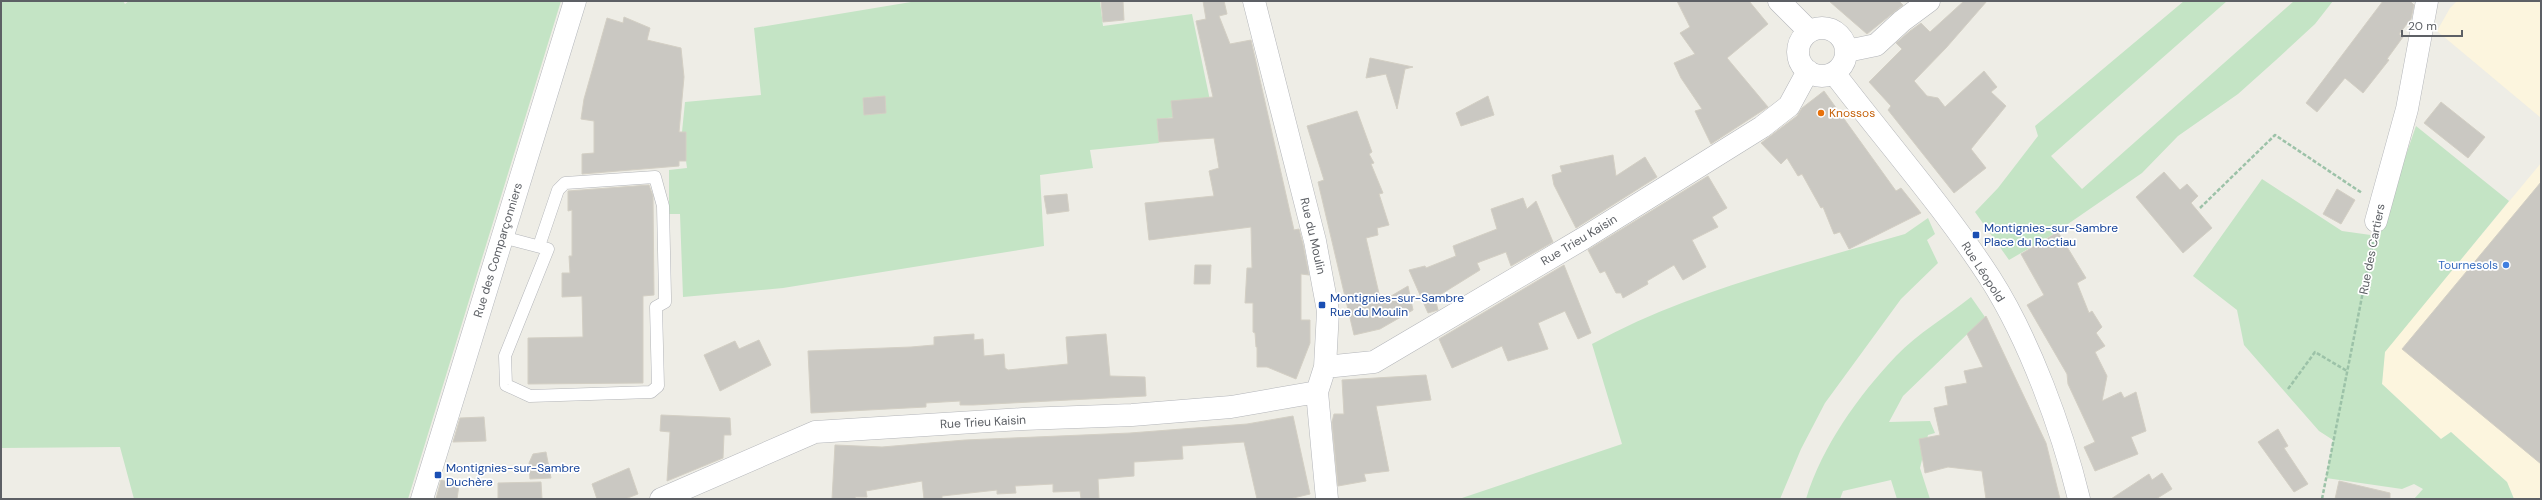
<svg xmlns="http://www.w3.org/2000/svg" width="2542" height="500" font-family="'DM Sans',sans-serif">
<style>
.commercial{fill:#fcf5de}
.green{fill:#c4e4c5}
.building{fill:#cac8c2;stroke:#d3cfc4}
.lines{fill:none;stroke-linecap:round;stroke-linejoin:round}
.lane-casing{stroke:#b3b5b9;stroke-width:13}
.street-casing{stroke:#b3b5b9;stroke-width:23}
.secondary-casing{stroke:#b4b7bc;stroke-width:23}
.path{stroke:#9cc2a8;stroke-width:2.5;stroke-dasharray:4 2;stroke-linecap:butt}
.lane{stroke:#fff;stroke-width:12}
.street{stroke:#fff;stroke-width:22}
.secondary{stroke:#fff;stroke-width:22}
.food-dot{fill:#e8710a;stroke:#fff;stroke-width:1.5}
.transit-dot{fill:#1a4fb4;stroke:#fff;stroke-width:1.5}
.shop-dot{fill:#3f7fe0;stroke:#fff;stroke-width:1.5}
.labels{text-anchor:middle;stroke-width:3.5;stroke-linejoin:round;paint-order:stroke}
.food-label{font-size:12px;fill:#c56008;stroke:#fff;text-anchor:start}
.transit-label{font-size:12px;fill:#164399;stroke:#fff;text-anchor:start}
.street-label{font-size:12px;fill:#5d6065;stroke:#fff}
.shop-label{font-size:12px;fill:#366cbe;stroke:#fff;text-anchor:end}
</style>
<rect width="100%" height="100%" fill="#eeede6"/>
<path class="commercial" d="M2457,1H2541V118L2437,31L2450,8Z
M2541,163V499H2514L2507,482L2462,442L2451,432L2441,439L2382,384L2384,352Z"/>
<path class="green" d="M1,1H123L125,4L129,1H561L408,499H134L120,447L1,448Z
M917,1H1100L1103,26L1192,14L1212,110L1197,115L1157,119L1159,143L1090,150L1093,168L1040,175L1044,246L783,288L683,297L680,214H669V170L687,168L682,132L685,102L761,95L754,28Z
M2184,1H2227L2051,156L2082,189L2294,1H2333L2315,24L2276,60L2238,94L2178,136L2142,173L2052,235L2009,260L1975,212L1998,188L2038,136L2035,126Z
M2416,126L2509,201L2385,352L2382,384L2441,439L2451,432L2507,482L2514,499H2414L2423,489L2414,484L2402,489L2326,478L2333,440L2319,431L2244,345L2237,310L2193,276L2262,179L2342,231L2378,236Z
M1928,218L1935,234L1927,240L1938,263L1901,299L1825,403L1801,449L1780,499H1459L1622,444L1592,344C1689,291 1799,265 1905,234Z
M1971,297L1985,317L1903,396L1889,422L1930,421L1935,433L1928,435L1920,468L1930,499H1897L1891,480L1843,491L1840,499H1806C1822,446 1859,395 1896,356C1918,333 1946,317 1971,297Z"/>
<path class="building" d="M1101,1H1123L1124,20L1103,22Z
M1203,1H1224L1227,14L1219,16L1230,44L1251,40L1294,230L1299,229L1303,244L1309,275L1301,274V320H1310V343L1296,379L1267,367H1257V347H1256L1255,333L1253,332V303H1245L1247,268H1252L1251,227L1149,240L1145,203L1214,196L1209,171L1219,168L1214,138L1159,142L1157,119L1173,118L1171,101L1213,97L1196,21L1206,19Z
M1677,1H1749L1768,24L1727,58L1768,107L1711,144L1695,111L1702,109L1681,78L1674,63L1695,54L1680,33L1690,27Z
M1829,1H1899L1903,5L1867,34Z
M1964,1H1987L1946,48L1914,81L1927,96L1938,98L1945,107L1984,71L1997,87L1991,92L2006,106L1971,149L1986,168L1954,193L1888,110L1891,106L1869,82L1902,49L1896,43L1910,31L1921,23L1930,32Z
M2383,1H2410L2414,5L2411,19L2399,34L2403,37L2387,59L2389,60L2363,93L2345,78L2317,112L2306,103Z
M624,17L650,28L647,40L681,48L684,77L679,132H686V161H679V166L582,174V154L594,153V121L581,119L584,99L607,18L623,23Z
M1370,58L1413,67L1405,69L1397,109L1386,74L1366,78Z
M1824,91L1896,191L1901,188L1921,213L1849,249L1840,232L1834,234L1823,207L1821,208L1802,174L1798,176L1787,158L1781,164L1761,143L1797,116L1802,108Z
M885,96L886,113L864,115L863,98Z
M1488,96L1494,115L1461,126L1456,113Z
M2441,102L2485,137L2468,158L2424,123Z
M1357,111L1372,152L1369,154L1374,163L1371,164L1383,193L1379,194L1389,225L1377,228L1378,235L1366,238L1381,302L1408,286L1413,310L1380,329L1354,335L1318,182L1324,180L1307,126Z
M1613,155L1616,176L1645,157L1657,177L1576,228L1554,185L1552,175L1562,172L1560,166Z
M2164,172L2180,190L2187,184L2198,196L2191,203L2212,228L2183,253L2136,197Z
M1708,176L1727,208L1712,217L1718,227L1692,240L1706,267L1683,280L1674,265L1647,281L1648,284L1623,298L1621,293H1616L1605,271L1600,273L1588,250Z
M2541,182V464L2402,349Z
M649,185L653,196L654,295L643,296V383L528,384V338L583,337L582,296L562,297V273H570L569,256H572V210L568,211V191Z
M2337,189L2355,200L2341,224L2323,214Z
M1067,194L1069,211L1047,214L1044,196Z
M1523,198L1527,209L1536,201L1553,242L1511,266L1506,252L1477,263L1480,270L1435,298L1438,310L1428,313L1409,270L1425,266L1426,268L1456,256L1453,246L1497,229L1491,209Z
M2058,232L2086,278L2077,283L2089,313L2092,311L2102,327L2096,333L2105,346L2095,352L2107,376L2102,401L2121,392L2124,398L2136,392L2146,431L2131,437L2138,454L2095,471L2084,447L2095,442L2068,384L2067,374L2027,305L2044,295L2021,254Z
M1195,265H1211L1210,284H1194Z
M1564,265L1591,333L1578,339L1565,311L1538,323L1548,349L1508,361L1502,346L1452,368L1439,339Z
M1986,316L2046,443L2060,499H1986L1982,471L1948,467L1925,473L1919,439L1940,435L1934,408L1948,405L1945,387L1967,383L1964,371L1983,367L1967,334Z
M974,334V340L983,339L984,356L1004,354L1005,368L1008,370L1068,364L1066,337L1106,334L1110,376L1145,377L1146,396L973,405H960V401L926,403V407L811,413L808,351L911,347L934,345V337Z
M759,340L771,365L720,391L704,355L735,341L739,349Z
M1426,375L1431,400L1376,406L1389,471L1364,474L1366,481L1338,486L1332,422L1334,414H1344L1342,380Z
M661,415L730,418L731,435H724L723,458L667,481L670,432L660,431Z
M1293,416L1310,494L1289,499H1257L1244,442L1182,446L1183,459L1134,462V476L1098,479L1099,499H1081L1080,491L1053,492V484L1015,486L1016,493L997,494V490L942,496V499H924L922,481L866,491L867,497H855L856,499H832L835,445L882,447L965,440L1130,433L1247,424Z
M484,417L486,441L453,442L460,418Z
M2278,429L2288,446L2284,448L2308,484L2294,492L2258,442Z
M546,452L551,478L530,479L529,463L533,454Z
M629,468L638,494L625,499H597L592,484Z
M2162,473L2172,489L2156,499H2111L2149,474L2152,480Z
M441,480L459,485L457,499H436Z
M2339,481L2390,493V499H2335Z
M541,482L542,499H498V483Z"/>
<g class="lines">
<defs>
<path id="lane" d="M502,237L548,249L505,356L506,385L530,396L651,392L658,386L656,307L665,302V296L663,206L655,177L565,183L558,190L539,246"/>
<path id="street" d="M1254,1L1315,241L1328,311L1325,367L1317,392L1327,499
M1779,1L1809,31
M1798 52a24 24 0 1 1 48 0a24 24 0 1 1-48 0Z
M1847,51L1876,45L1902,21L1929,1
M1834,73C1885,140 1944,207 1990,278C2029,339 2062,429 2079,499
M2376,221L2407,109L2427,1
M1325,367L1374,362L1584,238L1762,127L1789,106L1808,71
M661,499L815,432L1023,419L1132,415L1231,407L1317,392"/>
<path id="secondary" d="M422,499L575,1"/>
</defs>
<use href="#lane" class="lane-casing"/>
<use href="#street" class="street-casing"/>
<use href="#secondary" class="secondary-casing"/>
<path class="path" d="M2200,208L2275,135L2362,193
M2288,389L2315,352L2347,371
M2322,499L2373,241"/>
<use href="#lane" class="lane"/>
<use href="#street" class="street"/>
<use href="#secondary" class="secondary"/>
</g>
<circle class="food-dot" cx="1821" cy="113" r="4"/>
<g class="transit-dot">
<rect x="1972" y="231" width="8" height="8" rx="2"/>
<rect x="1318" y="301" width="8" height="8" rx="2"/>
<rect x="434" y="471" width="8" height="8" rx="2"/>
</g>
<circle class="shop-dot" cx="2506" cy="265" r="4"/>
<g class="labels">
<g class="food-label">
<text x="1829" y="117">Knossos</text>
</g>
<g class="transit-label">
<text x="1984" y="232">Montignies-sur-Sambre<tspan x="1984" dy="14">Place du Roctiau</tspan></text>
<text x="1330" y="302">Montignies-sur-Sambre<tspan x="1330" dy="14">Rue du Moulin</tspan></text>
<text x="446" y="472">Montignies-sur-Sambre<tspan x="446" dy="14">Duchère</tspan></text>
</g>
<g class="street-label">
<text transform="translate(1313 236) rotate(77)" y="4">Rue du Moulin</text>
<text transform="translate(1579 240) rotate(-31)" y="4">Rue Trieu Kaisin</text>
<text transform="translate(2372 249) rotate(-79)" y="4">Rue des Cartiers</text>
<text transform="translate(498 250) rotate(-73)" y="4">Rue des Comparçonniers</text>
<text transform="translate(1983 272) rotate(57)" y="4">Rue Léopold</text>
<text transform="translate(983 422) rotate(-3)" y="4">Rue Trieu Kaisin</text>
</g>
<g class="shop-label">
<text x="2498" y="269">Tournesols</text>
</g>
</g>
<rect width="2542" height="500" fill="none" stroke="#5d6065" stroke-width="4"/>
<path d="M2402 30v6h60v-6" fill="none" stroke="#5d6065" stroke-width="2"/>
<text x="2408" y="30" font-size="12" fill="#5d6065" stroke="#ffffff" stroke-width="3" paint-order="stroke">20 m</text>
</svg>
